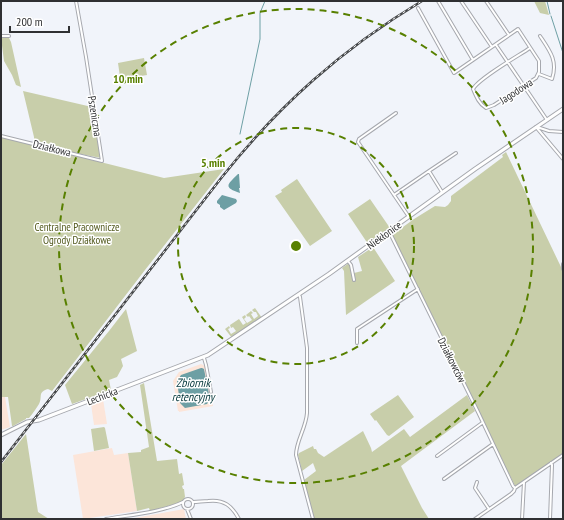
<svg xmlns="http://www.w3.org/2000/svg" width="564" height="520" font-family="'PT Sans Narrow',sans-serif">
<style>
.industrial{fill:#fce5d9}
.green{fill:#c8ceaa}
.water{fill:#6d9fa4}
.lines{fill:none;stroke-linecap:round;stroke-linejoin:round}
.stream{stroke:#6d9fa4;stroke-width:1}
.street-casing{stroke:#a6a8ae;stroke-width:4}
.secondary-casing{stroke:#a6a8ae;stroke-width:5}
.street{stroke:#fff;stroke-width:2}
.secondary{stroke:#fff;stroke-width:3}
.rail-casing{stroke:#454749;stroke-width:2.5}
.rail{stroke:#fff;stroke-width:1;stroke-dasharray:3;stroke-linecap:butt}
.ring{fill:none;stroke:#588000;stroke-width:2;stroke-dasharray:7 5}
.labels{text-anchor:middle;stroke-width:3;stroke-linejoin:round;paint-order:stroke}
.street-label{font-size:11px;fill:#2f3032;stroke:#fff}
.park-label{font-size:11px;fill:#535a1e;stroke:#fff}
.water-label{font-size:12px;font-style:italic;fill:#07393d;stroke:#fff}
.centre{fill:#588000;stroke:#fff;stroke-width:2}
.ring-label{font-size:12px;text-anchor:middle;font-weight:bold;fill:#588000;stroke:#fff;stroke-width:3;stroke-linejoin:round;paint-order:stroke}
</style>
<rect width="100%" height="100%" fill="#f1f4fa"/>
<path class="industrial" d="M201,364L205,366L213,406L179,412V411H178L173,381L179,372Z
M1,397H5L10,427L1,430Z
M103,399L107,424L94,425L91,404Z
M112,448L114,455L128,453L137,511L83,519L73,455Z
M184,509L186,519H129Z"/>
<path class="green" d="M534,1H545L549,15L540,13Z
M2,37L9,38L11,42L21,87L16,85L12,75L4,61L1,38Z
M144,58L147,75L122,79V77H120L118,63Z
M23,91L92,107L101,158L65,151L64,148L34,140V137Z
M1,137L164,178L224,169L145,270L52,391L48,389C37,392 43,397 39,404C36,409 33,413 29,418H26V419L13,426H12L8,397H1Z
M506,152L561,267L563,272V455L515,486L392,235L414,219L435,206L445,207L448,205L451,201V196L503,157L502,155Z
M297,179L332,231L310,246L275,196L282,192L281,190Z
M370,199L390,228L368,244L348,214Z
M373,247L395,281L346,315L344,271L342,268L349,263L354,276V273L362,271L358,257Z
M255,308L262,318L232,338L225,329L229,326L230,328L228,329L231,334L236,331L233,327L231,328L230,325L239,319L243,325L246,323L242,317L245,315L246,317L244,319L247,323L252,320L249,316L248,317L246,315L251,311L253,313L251,314L254,319L258,316L256,312H254L252,310Z
M126,309L137,351L121,359L123,366L117,377L109,380L111,390L72,404L65,385L109,331Z
M144,383L157,461L177,459L179,474L182,473L184,485L182,486L183,489H184L185,497L182,502L150,511L149,508L137,511L128,453L141,452V450L149,447L140,385Z
M398,395L414,417L389,436L387,435L376,420L375,421L370,414Z
M467,395L475,411L401,466L422,508L429,519H314L304,480L316,471L313,463L302,471L298,455L299,453L313,446L314,449H316L318,453L324,457L363,431L371,448L372,452L404,429L410,437Z
M104,427L105,428L109,448L94,451L91,429Z
M26,434L38,512L49,519H1V465Z"/>
<path class="water" d="M238,174H239L240,188H239L240,193C223,187 227,185 238,174Z
M222,195L236,199L237,201L236,203L224,210L220,207V205L217,203V201Z
M201,368H202L204,369L210,399L207,404L185,408L180,403L177,381L181,375Z"/>
<g class="lines">
<path class="stream" d="M547,1L550,14
M551,16L563,53
M240,134L260,39V13L265,1"/>
<defs>
<path id="street" d="M438,1L473,60
M461,1L492,47
M486,1L509,35
M418,8L454,73L518,29L539,61V72L536,78L494,105L486,108C479,104 476,96 473,89C479,78 518,56 530,48
M1,36H9
M496,45L547,120
M539,74L552,79C558,61 550,51 540,36
M396,113L359,139L358,142L409,217
M536,127L563,159
M537,127L549,131L563,132
M1,136L102,161L86,57L76,1
M442,192L429,171L456,153
M394,195L429,171
M389,231L478,412L513,486L515,488
M348,261L351,265L354,280
M563,264V269
M299,295L300,297L307,348V413C306,428 296,441 296,455L313,519
M357,343V329L418,289
M204,358L206,365L211,392
M437,456L482,423
M444,479L493,444
M477,482L475,488L489,509
M515,488L563,455
M183 504a5 5 0 1 1 10 0a5 5 0 1 1-10 0Z
M193,502C198,502 203,501 208,501C224,499 232,506 239,519
M187,509L191,519
M106,519C129,515 163,512 183,502
M475,519L511,494L514,491L515,488
M522,519L524,482
M550,519L552,465L551,463"/>
<path id="secondary" d="M1,435L27,422L39,420L208,355L329,274L475,169L563,109"/>
</defs>
<use href="#street" class="street-casing"/>
<use href="#secondary" class="secondary-casing"/>
<use href="#street" class="street"/>
<use href="#secondary" class="secondary"/>
<defs>
<path id="rail" d="M1,462L222,177C279,105 342,49 422,1"/>
</defs>
<use href="#rail" class="rail-casing"/>
<use href="#rail" class="rail"/>
</g>
<g class="ring">
<circle cx="296" cy="246" r="118"/>
<circle cx="296" cy="246" r="237"/>
</g>
<g class="labels">
<g class="street-label">
<text transform="translate(516 91) rotate(-33)" y="4">Jagodowa</text>
<text transform="translate(95 116) rotate(81)" y="4">Pszeniczna</text>
<text transform="translate(52 148) rotate(14)" y="4">Działkowa</text>
<text transform="translate(384 235) rotate(-36)" y="4">Niekłonice</text>
<text transform="translate(452 360) rotate(63)" y="4">Działkowców</text>
<text transform="translate(102 396) rotate(-21)" y="4">Lechicka</text>
</g>
<g class="park-label">
<text x="77" y="231">Centralne Pracownicze<tspan x="77" dy="13">Ogrody Działkowe</tspan></text>
</g>
<g class="water-label">
<text x="193" y="387">Zbiornik<tspan x="193" dy="14">retencyjny</tspan></text>
</g>
</g>
<circle cx="296" cy="246" r="6" class="centre"/>
<g class="ring-label">
<text x="128" y="83">10 min</text>
<text x="213" y="167">5 min</text>
</g>
<rect width="564" height="520" fill="none" stroke="#2f3032" stroke-width="4"/>
<path d="M10 26v6h59v-6" fill="none" stroke="#2f3032" stroke-width="2"/>
<text x="16" y="26" font-size="12" fill="#2f3032" stroke="#ffffff" stroke-width="3" paint-order="stroke">200 m</text>
</svg>
